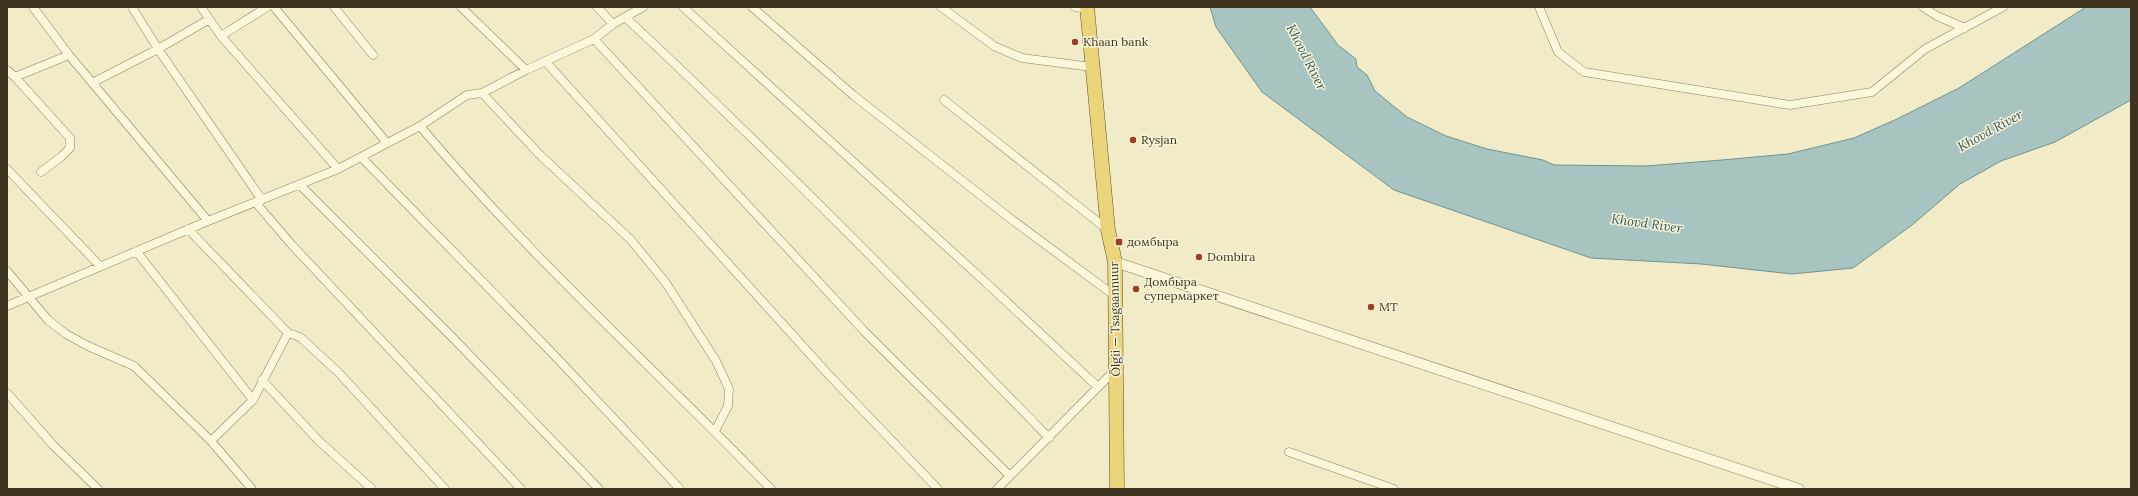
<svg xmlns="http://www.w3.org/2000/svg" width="2138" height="496" font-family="Lora,serif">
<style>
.water{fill:#a8c4c1;stroke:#6e9491}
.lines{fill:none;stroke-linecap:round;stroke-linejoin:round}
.minor-casing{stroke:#8e7f5b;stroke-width:9}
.tertiary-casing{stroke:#8e7f5b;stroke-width:11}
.trunk-casing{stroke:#5c4c2f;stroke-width:15}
.minor{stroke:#fbf7db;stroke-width:8}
.tertiary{stroke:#fbf7db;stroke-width:10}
.trunk{stroke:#ecd47a;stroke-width:14}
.poi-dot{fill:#a03c28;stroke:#f8f4d7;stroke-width:1.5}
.labels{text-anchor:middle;stroke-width:3;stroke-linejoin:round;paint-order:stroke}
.poi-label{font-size:12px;fill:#3e331f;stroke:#f8f4d7;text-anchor:start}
.street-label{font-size:12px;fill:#3e331f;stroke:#f8f4d7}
.water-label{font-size:13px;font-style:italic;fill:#2e585e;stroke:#f8f4d7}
</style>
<rect width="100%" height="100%" fill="#f1ecc7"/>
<path class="water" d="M1210,7H1310L1338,45L1356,59L1357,67L1367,75L1375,91L1407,117L1446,136L1487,149L1543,160L1554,165L1646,166L1722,160L1788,154L1854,138L1897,119L1959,88L2086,7H2131V100L2055,142L2001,161L1960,184L1912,225L1853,268L1792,274L1701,264L1591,258L1394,190L1262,92L1216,27Z"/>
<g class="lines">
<defs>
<path id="minor" d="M33,7L69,55L208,221
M132,7L158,49L262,200
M201,7L221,36L338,169
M274,7L387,143
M334,7L373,55
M461,7L526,70
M597,7L613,24
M683,7L981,278L1098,387
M752,7L853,95L1011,219L1115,296
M941,7L994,46L1022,58L1092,67
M1075,7L1087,9
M1539,7L1558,52L1584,72L1790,105L1872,92L1925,49L2003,7
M1923,7L1937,16L1965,28
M625,17C771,153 910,295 1049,438
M221,36L267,7
M594,39L865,332L1010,476
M545,61L827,373L938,489
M7,70L15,77L69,55
M15,77L70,138V148L62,156L41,172
M92,83L158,49L208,20
M482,93L540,155L631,240L666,283L716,361L729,389L728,406L715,431
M944,100L1108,230
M420,126C528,255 654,368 771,489
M362,158L555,356L680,489
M7,169L100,266
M300,185L454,339L599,489
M256,203L292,245L521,489
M188,229L288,333L300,337L339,373L445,489
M136,251L253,400
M7,271L48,320L66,334L88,346L134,366L211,441L252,489
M7,306L208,221L338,169L420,126L467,95L482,93L526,70L594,39L613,24L643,7
M262,380L319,441L372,489
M7,393L53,445L98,489
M211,441L253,400L288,333
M1289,452L1394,489
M997,489L1115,370"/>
<path id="tertiary" d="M1115,262L1799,489"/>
<path id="trunk" d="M1087,7L1108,230L1115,262L1117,489"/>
</defs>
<use href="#minor" class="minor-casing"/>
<use href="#tertiary" class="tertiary-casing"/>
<use href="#trunk" class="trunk-casing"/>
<use href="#minor" class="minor"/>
<use href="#tertiary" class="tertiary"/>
<use href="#trunk" class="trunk"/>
</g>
<g class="poi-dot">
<circle cx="1075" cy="42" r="4"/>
<circle cx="1133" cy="140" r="4"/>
<rect x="1115" y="238" width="8" height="8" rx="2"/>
<circle cx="1199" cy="257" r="4"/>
<circle cx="1136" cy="289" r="4"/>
<circle cx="1371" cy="307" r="4"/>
</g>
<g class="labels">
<g class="poi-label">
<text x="1083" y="46">Khaan bank</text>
<text x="1141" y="144">Rysjan</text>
<text x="1127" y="246">домбыра</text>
<text x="1207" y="261">Dombira</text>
<text x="1144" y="286">Домбыра<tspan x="1144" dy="14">супермаркет</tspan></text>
<text x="1379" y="311">MT</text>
</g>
<g class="street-label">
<text transform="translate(1115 319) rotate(-91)" y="4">Ölgii — Tsagaannuur</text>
</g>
<g class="water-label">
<text transform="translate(1307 57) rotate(63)" y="5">Khovd River</text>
<text transform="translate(1990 130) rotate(-29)" y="5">Khovd River</text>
<text transform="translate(1647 223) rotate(8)" y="5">Khovd River</text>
</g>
</g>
<rect width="2138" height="496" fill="none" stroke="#3e331f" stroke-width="16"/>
</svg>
